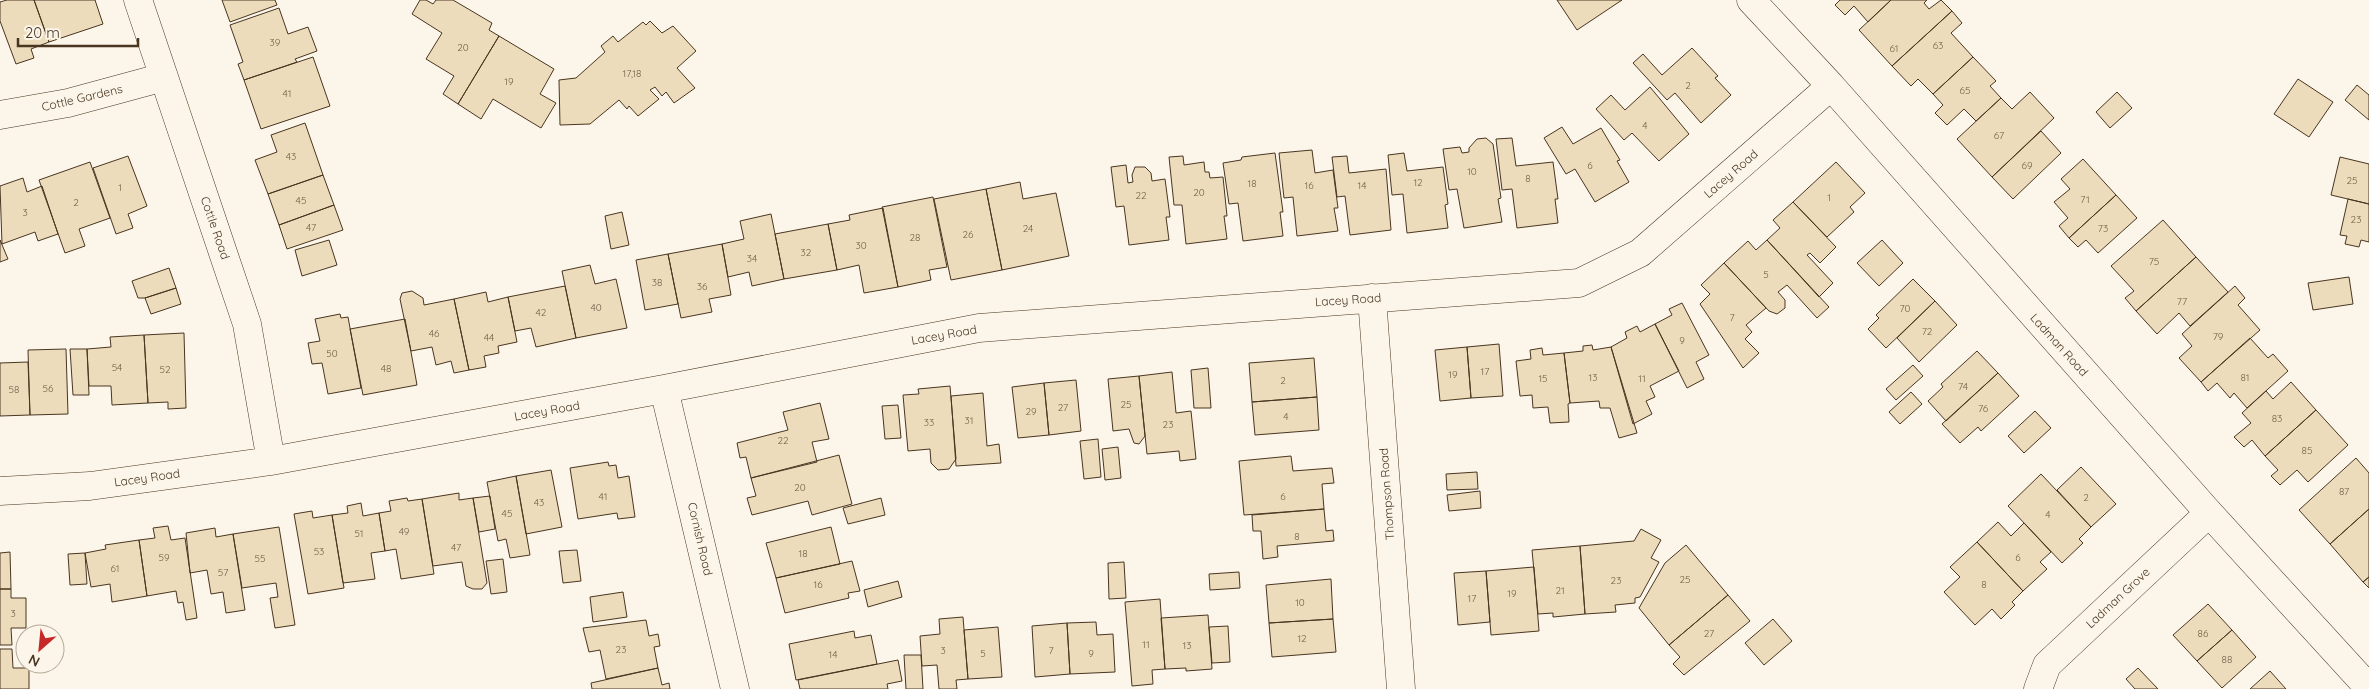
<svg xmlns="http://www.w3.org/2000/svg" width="2369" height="689" font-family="Quicksand,sans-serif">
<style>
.building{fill:#ecdcbc;stroke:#4a3520}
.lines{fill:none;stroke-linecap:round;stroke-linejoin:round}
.minor-casing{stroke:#4a3520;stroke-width:29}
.minor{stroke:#fbf6e9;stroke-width:28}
.labels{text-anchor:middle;stroke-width:4;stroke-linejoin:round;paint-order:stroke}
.number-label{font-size:10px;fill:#725f47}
.street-label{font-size:12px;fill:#4a3520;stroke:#fbf6e9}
</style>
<rect width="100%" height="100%" fill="#fbf6e9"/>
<path class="building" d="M7,0H34L49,42L31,49L34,58L16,64L0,21V2Z
M34,0H95L103,24L49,42Z
M222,0H275L277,5L230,22Z
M420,0H426L433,4L436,0H453L492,23L489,30L499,36L458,104L443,94L454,76L426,59L442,33L412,14Z
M1557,0H1622L1577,30Z
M1840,0H1891L1868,22L1854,6L1845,15L1835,5Z
M1891,0H1927L1924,3L1929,9L1941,0L1952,11L1892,66L1859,30Z
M279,8L288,34L308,27L317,51L295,59L297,62L244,80L238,64L243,62L230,25Z
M1952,11L1962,23L1951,33L1973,57L1933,94L1918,79L1911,86L1892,66Z
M650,21L662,33L673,26L696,51L677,68L695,88L674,103L666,92L662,96L655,87L650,90L659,99L638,116L629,106L627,109L619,100L590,124L560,125L559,80L576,78L605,52L601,46L613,36L618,42L643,22L646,25Z
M499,36L554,69L540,94L556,103L541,128L493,99L481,119L458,104Z
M1692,48L1718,76L1715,78L1731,95L1701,123L1675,93L1667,100L1633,63L1643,54L1662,75Z
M313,57L330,106L261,129L244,80Z
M1973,57L1996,81L1990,86L2001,98L1976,121L1964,109L1947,125L1935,113L1943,105L1933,94Z
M2298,79L2333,102L2309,137L2274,114Z
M2357,85L2369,95V120L2345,100Z
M1650,87L1689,134L1659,161L1632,133L1624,140L1596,109L1611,95L1625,110Z
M2030,92L2054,118L1992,177L1957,139L2001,98L2012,109Z
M2117,92L2132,108L2110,128L2096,112Z
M305,123L323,175L268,194L255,160L277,152L271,135Z
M1562,127L1573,144L1601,128L1620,160L1617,161L1629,182L1595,202L1575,169L1566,174L1544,138Z
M2041,131L2061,153L2013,199L1992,177Z
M1486,138L1493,144L1501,198L1498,199L1502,222L1464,228L1457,189L1449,190L1443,149L1460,147L1462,153L1469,152V148L1477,139Z
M1512,138L1516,166L1553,162L1558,199H1555L1558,223L1517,228L1512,189L1502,190L1496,139Z
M1312,150L1315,173L1333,170L1338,208H1334L1338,231L1297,236L1293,197L1284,198L1279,153Z
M1275,153L1283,212H1280L1283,236L1243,241L1238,203L1229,204L1223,163L1241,160L1242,157Z
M1404,153L1407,171L1443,167L1448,204L1445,205L1448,228L1407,233L1403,194L1392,195L1388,155Z
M128,156L147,206L128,214L133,228L116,234L93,168Z
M1183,156L1184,165L1204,162L1205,172H1209L1210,178L1223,177L1227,216H1224L1227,239L1186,244L1182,205H1174L1169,157Z
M1347,156L1349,173L1386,169L1391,230L1350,235L1345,196L1337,197L1332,157Z
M2340,157L2369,164V204L2331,195Z
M2083,159L2116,195L2069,238L2059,226L2068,218L2054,202L2070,189L2061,179Z
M90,162L110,218L79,229L85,246L65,253L39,180Z
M1836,162L1865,193L1850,207L1854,212L1827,237L1793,202Z
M1126,165L1128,183L1133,182L1132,175L1135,167H1145L1151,173L1152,181L1165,179L1170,217H1166L1169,240L1129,245L1124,206L1116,207L1111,167Z
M323,175L334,205L279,225L268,194Z
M23,178L27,192L42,186L58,234L38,241L35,232L2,244L0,186Z
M1020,182L1023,199L1056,193L1069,256L1002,270L986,189Z
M986,189L1002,270L951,280L934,199Z
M2116,195L2137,218L2098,253L2086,240L2078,247L2069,238Z
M933,197L947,267L929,270L931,280L898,287L882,207Z
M2348,199L2369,204V242L2361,240L2359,247L2345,244L2347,236L2340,235Z
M1793,202L1836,247L1820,263L1810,253L1807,255L1833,283L1819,297L1767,240L1780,228L1773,220Z
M334,205L343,230L287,249L279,225Z
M883,208L898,287L864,293L859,265L837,270L828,224L850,220L849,215Z
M622,212L629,245L611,249L605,216Z
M771,214L784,279L752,286L749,272L728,277L722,244L744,239L740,221Z
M2163,220L2196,257L2136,311L2125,298L2134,291L2111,266Z
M828,224L837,270L784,279L775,234Z
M0,240L8,259L0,262Z
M329,240L337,265L302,276L295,250Z
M1767,240L1829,307L1817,318L1787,285L1778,292L1785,300V308L1777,314L1769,311L1724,263L1748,241L1756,250Z
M1882,240L1903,263L1879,286L1857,263Z
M722,244L731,295L709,299L712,312L681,318L668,254Z
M668,254L678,304L645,310L636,260Z
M2196,257L2228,292L2190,326L2179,313L2157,334L2136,311Z
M1724,263L1766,308L1746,325L1752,332L1745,339L1759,353L1743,368L1700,304L1710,294L1701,285Z
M590,265L595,284L616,279L627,328L576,338L562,271Z
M169,268L176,288L145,298H138L132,281Z
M2349,277L2353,304L2313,310L2308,283Z
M1913,279L1935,301L1886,348L1868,329L1879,318L1876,315Z
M565,286L576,338L536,347L531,328L515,331L508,297Z
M2235,286L2245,298L2238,305L2260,330L2201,382L2179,358L2192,346L2182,334Z
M176,288L181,304L151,314L145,298Z
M412,291L423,298L424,305L454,299L469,370L454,373L451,361L436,365L432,347L411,351L400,299L402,293Z
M486,292L488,302L508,297L517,342L498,346L499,353L484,356L486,367L469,370L454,299Z
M1935,301L1957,325L1919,362L1897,338Z
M1682,303L1709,355L1696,362L1704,379L1687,388L1655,324L1672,315L1669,309Z
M340,314L341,318L348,317L361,388L328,394L322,363L312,364L308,343L320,341L315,319Z
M405,319L417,385L363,395L350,329Z
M1655,324L1679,371L1650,386L1655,397L1646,401L1652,414L1633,424L1611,347L1627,338L1625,332L1637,326L1640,332Z
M184,333L186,408L168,409V402L148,403L144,335Z
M144,335L148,403L112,405L111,386H89L87,349L111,347L110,337Z
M2250,338L2268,358L2273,354L2288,371L2247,408L2234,393L2230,398L2217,383L2208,391L2201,382Z
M1499,344L1503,396L1471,398L1467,347Z
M1592,345L1593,350L1611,347L1637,433L1619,438L1610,408H1600L1599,401L1570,403L1564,353L1583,351V346Z
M1467,347L1471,398L1440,401L1435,350Z
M1542,348L1543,355L1564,353L1570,403L1568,404L1569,422L1550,423L1548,407L1533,408L1532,395L1520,396L1516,361L1531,359L1530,350Z
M66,349L68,414L30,415L28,350Z
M70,349H87L89,395H73Z
M1977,351L1998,373L1946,421L1928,401L1943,387L1941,384Z
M1314,358L1317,397L1252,402L1249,363Z
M28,362L30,415L0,416V363Z
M1913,365L1923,376L1896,400L1886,389Z
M1208,368L1211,408H1194L1191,370Z
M1172,372L1176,413L1191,411L1196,459L1180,461L1179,451L1147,454L1139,376Z
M1998,373L2019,396L1981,431L1978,427L1960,443L1942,424Z
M1139,376L1145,436L1139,444L1134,443L1129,429L1113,431L1108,379Z
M1076,380L1081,431L1049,435L1044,383Z
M2291,382L2316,410L2265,456L2252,440L2244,447L2234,437L2251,423L2242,413L2266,391L2273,399Z
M1044,383L1049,435L1018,438L1012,387Z
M950,386L956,459L949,469L938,470L931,463L930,449L908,451L903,395L919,394L918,389Z
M1911,392L1922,404L1900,424L1889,412Z
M983,393L987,446L999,444L1001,463L956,466L951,396Z
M1317,397L1319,430L1255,435L1252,402Z
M820,403L829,439L812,442L817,462L751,478L746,457L740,458L737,443L788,430L783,412Z
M898,405L901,438L885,439L882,406Z
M2316,410L2348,445L2308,482L2297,470L2280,485L2271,476L2278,470L2265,456Z
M2035,411L2051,428L2024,453L2008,436Z
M1098,439L1101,477L1084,479L1080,441Z
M1118,447L1121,478L1105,480L1102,449Z
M839,455L852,504L812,515L808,501L752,515L747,498L756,496L751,478Z
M1291,456L1293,471L1332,468L1334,483L1322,484L1324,509L1244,515L1239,461Z
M2356,458L2369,473V509L2330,544L2299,510Z
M608,462L609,466L616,465L618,478L629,476L635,517L618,519L617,513L578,519L570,468Z
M2081,467L2116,504L2091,527L2057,490Z
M551,470L562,527L526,534L516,476Z
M1477,472L1478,489L1447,490L1446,474Z
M2041,474L2091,527L2079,539L2083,543L2062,563L2008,506Z
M516,476L530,555L510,558L506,539L498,541L487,482Z
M1480,491L1481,508L1449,511L1447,495Z
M459,493V500L473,498L487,583L482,589H473L466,586L462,562L433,566L422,499Z
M490,496L495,529L479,532L473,498Z
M407,498L408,501L422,499L434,574L401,579L396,549L385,551L379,513L391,511L389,501Z
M881,498L885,515L848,524L843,508Z
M361,503L363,516L379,513L385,551L371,553L375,579L343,583L332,515L348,513L347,506Z
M1324,509L1326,531L1333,530L1334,541L1277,546L1278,557L1263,559L1261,531H1253L1252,515Z
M2369,509V577L2363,582L2330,544Z
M312,511L313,518L332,515L344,588L308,594L294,514Z
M1998,522L2011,536L2024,523L2051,552L2040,562L2047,569L2023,591L1977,542Z
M168,526L171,540L185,538L197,618L186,620L183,602L178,603L176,591L147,596L139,540L155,538L153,528Z
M279,527L295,625L275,628L270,598L278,597L276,583L242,588L233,534Z
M831,527L840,564L776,578L766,543Z
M215,528L216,537L233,534L245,610L226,613L223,592L211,594L207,570L190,573L186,533Z
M1641,529L1661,540L1651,558L1659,562L1640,597L1635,598V603L1615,605L1616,612L1585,614L1580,546L1634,541Z
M139,540L147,596L112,602L110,584L91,587L85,553L106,549L105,545Z
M1977,542L2023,591L2012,602L2015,605L2001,619L1992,609L1975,625L1944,592L1960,577L1950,567Z
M1686,545L1728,595L1669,645L1639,608L1665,563Z
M1580,546L1585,614L1553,617V613L1538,614L1532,550Z
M577,550L581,581L563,583L559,551Z
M10,552L11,589H0V553Z
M85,553L87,584L70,585L68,554Z
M503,559L507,592L491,594L486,561Z
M852,561L860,591L848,593L849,598L785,613L776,578Z
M1124,562L1126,598L1109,599L1108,563Z
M1534,567L1539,631L1491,635L1486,571Z
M1486,571L1490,622L1458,625L1454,573Z
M1239,572L1240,588L1210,590L1209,574Z
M2369,577V588L2363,582Z
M1331,579L1333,619L1269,623L1266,585Z
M898,581L902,597L868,607L864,590Z
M0,589H11V598H26V628H11L12,645H0Z
M623,592L627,617L593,622L590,597Z
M1728,595L1750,621L1684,675L1673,664L1680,657L1669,645Z
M1160,599L1165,669L1152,670L1153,684L1132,686L1125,602Z
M2208,604L2232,630L2197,661L2173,635Z
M1208,615L1212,669L1186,671V668L1165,669L1161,618Z
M963,617L968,679L956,680L957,689H939L937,665L922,666L920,636L940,634L939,619Z
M1333,619L1336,652L1272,657L1269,623Z
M1773,619L1792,641L1764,665L1745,643Z
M646,620L649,636L658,634L660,646L654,647L658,668L606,679L600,650L589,652L583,628Z
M1096,622L1097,635L1113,634L1115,672L1070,674L1067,623Z
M1067,623L1070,674L1035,677L1032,626Z
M1228,626L1230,662L1212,663L1209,627Z
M998,627L1002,677L968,679L964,630Z
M2232,630L2256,657L2222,688L2197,661Z
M854,631L855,638L871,635L877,664L796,680L789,644Z
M0,649H12L13,668H29V689H0Z
M904,655H921L923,689H906Z
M898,660L902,681L887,684L888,689H800L798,680Z
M658,668L662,685L669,683L670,689H592L591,683Z
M2138,668L2158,689H2135L2126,679Z
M2270,671L2286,689H2250Z"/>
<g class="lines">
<defs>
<path id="minor" d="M138,0L247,324L271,461
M1751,0L1831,86L2209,513L2369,688
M0,115L68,103L164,77
M1372,298L1401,689
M664,389L735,689
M0,491L90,486L271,461L664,389L979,328L1579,283L1640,253L1831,86
M2038,689L2047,665L2209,513"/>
</defs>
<use href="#minor" class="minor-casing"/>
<use href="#minor" class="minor"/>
</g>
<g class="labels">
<g class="number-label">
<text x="275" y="46">39</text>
<text x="1938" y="49">63</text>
<text x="463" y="51">20</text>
<text x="1894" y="52">61</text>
<text x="632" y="77">17,18</text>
<text x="509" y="85">19</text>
<text x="1688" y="89">2</text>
<text x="1965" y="94">65</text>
<text x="287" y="97">41</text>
<text x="1645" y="129">4</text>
<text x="1999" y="139">67</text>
<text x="291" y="160">43</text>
<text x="1590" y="169">6</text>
<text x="2027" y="169">69</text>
<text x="1472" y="175">10</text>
<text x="1528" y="182">8</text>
<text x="2352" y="184">25</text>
<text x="1418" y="186">12</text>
<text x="1252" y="187">18</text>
<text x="1309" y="189">16</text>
<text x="1362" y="189">14</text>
<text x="120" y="191">1</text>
<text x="1199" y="196">20</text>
<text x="1141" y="199">22</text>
<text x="1829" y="201">1</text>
<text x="2085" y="203">71</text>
<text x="301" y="204">45</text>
<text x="76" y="206">2</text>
<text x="25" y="216">3</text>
<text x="2356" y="223">23</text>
<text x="311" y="231">47</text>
<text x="1028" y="232">24</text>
<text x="2103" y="232">73</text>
<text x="968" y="238">26</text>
<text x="915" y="241">28</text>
<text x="861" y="249">30</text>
<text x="806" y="256">32</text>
<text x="752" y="262">34</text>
<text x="2154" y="265">75</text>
<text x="1766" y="278">5</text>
<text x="657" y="286">38</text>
<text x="702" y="290">36</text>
<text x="2182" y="305">77</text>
<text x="596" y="311">40</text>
<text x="1905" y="312">70</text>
<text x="541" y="316">42</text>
<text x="1732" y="321">7</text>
<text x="1927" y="335">72</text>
<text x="434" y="337">46</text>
<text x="2218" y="340">79</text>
<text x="489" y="341">44</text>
<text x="1682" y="344">9</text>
<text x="332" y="357">50</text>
<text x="117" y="371">54</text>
<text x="386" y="372">48</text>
<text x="165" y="373">52</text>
<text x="1485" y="375">17</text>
<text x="1453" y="378">19</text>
<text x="1593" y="381">13</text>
<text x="2245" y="381">81</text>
<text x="1543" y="382">15</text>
<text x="1642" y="382">11</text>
<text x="1283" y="384">2</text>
<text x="1963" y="390">74</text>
<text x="48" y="392">56</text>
<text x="14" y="393">58</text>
<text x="1126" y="408">25</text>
<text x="1063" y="411">27</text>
<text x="1983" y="412">76</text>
<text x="1031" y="415">29</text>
<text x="1286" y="420">4</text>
<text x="2277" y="422">83</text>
<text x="969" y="424">31</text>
<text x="929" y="426">33</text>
<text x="1168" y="428">23</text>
<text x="783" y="444">22</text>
<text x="2307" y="454">85</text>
<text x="800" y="491">20</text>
<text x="2344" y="495">87</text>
<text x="603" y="500">41</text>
<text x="1283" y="500">6</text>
<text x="2086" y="501">2</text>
<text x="539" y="506">43</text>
<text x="507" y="517">45</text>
<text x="2048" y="518">4</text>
<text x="404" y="535">49</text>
<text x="359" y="537">51</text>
<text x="1297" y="540">8</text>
<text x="456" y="551">47</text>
<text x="319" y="555">53</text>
<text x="803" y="557">18</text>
<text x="164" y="561">59</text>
<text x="2018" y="561">6</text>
<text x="260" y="562">55</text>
<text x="115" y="572">61</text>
<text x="223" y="576">57</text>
<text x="1685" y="583">25</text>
<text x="1616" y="584">23</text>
<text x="818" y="588">16</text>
<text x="1984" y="588">8</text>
<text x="1560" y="594">21</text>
<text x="1512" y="597">19</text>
<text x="1472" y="602">17</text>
<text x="1300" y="606">10</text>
<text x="13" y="617">3</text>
<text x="1709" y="637">27</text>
<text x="2203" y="637">86</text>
<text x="1302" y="642">12</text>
<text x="1146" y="648">11</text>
<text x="1187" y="649">13</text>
<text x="621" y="653">23</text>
<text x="943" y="654">3</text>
<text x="1051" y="654">7</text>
<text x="983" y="657">5</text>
<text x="1091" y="657">9</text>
<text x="833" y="658">14</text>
<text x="2227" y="663">88</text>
</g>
<g class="street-label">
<text transform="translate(82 98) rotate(-13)" y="4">Cottle Gardens</text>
<text transform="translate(1731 174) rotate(-41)" y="4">Lacey Road</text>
<text transform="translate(215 228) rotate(71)" y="4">Cottle Road</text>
<text transform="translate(1348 300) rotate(-4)" y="4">Lacey Road</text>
<text transform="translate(944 335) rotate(-10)" y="4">Lacey Road</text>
<text transform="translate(2059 345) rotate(48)" y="4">Ladman Road</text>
<text transform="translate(547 411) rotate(-10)" y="4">Lacey Road</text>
<text transform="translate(147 478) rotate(-8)" y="4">Lacey Road</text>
<text transform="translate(1387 494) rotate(-94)" y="4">Thompson Road</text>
<text transform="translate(700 539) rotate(77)" y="4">Cornish Road</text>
<text transform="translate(2118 598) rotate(-43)" y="4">Ladman Grove</text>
</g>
</g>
<g transform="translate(40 649) rotate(207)"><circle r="24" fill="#fbf6e9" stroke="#b4a999"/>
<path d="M0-4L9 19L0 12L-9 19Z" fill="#c62828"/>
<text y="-8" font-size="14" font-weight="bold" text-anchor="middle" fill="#4a3520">N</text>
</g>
<path d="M18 38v8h120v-8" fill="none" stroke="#4a3520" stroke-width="2.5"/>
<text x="25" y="38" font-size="15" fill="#4a3520" stroke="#fbf6e9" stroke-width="4" paint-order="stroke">20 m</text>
</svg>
